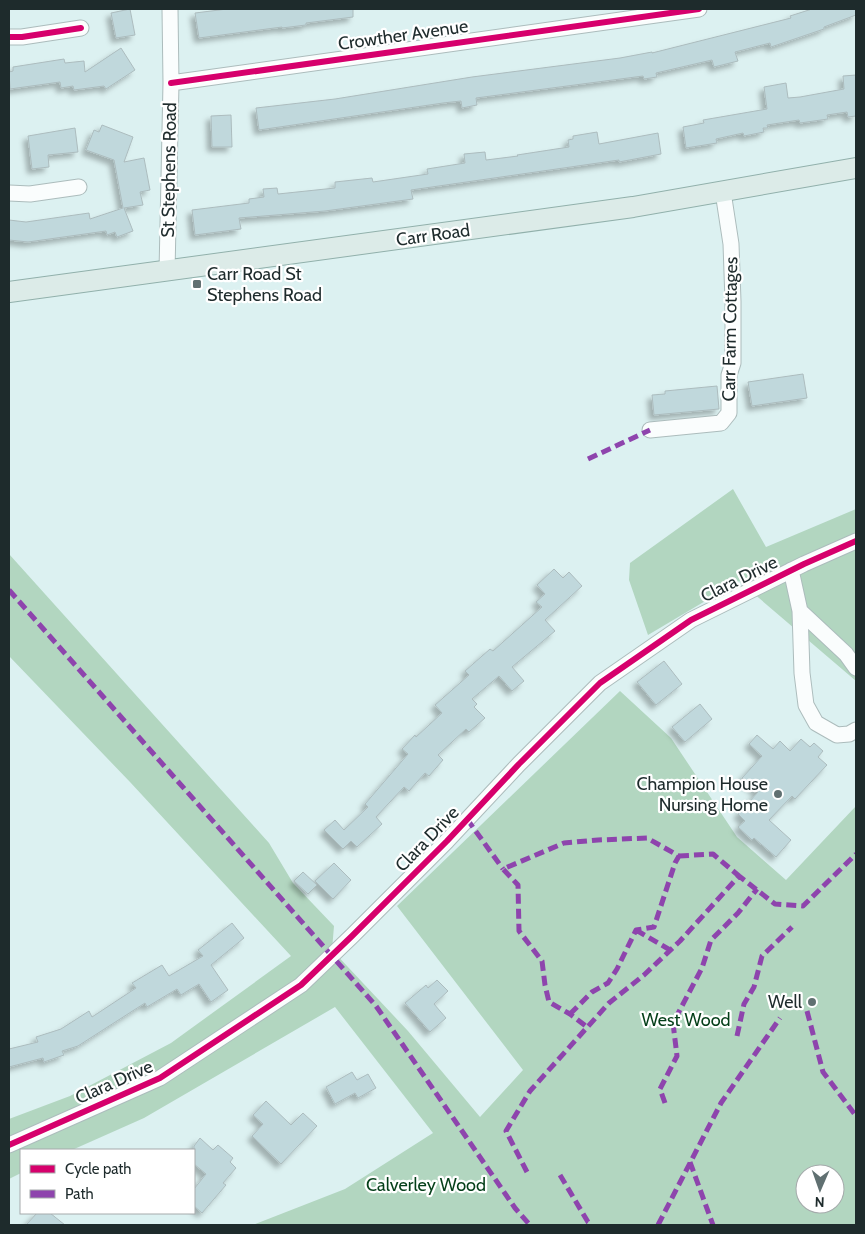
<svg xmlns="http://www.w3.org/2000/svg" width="865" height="1234" font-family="Cabin,sans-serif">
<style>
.forest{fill:#b2d6c0;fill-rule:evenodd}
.building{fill:#c0d8dc;stroke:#acbcbe;filter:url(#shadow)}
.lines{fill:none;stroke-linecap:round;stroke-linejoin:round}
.minor-casing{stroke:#acbcbc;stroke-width:17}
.major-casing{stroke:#91b0ab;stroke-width:22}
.minor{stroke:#fafdfd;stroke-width:15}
.major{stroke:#dcebe8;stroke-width:20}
.quiet{stroke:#8e44ad;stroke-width:5;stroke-dasharray:10 5;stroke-linecap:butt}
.cycleway-casing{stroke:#fff;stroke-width:9}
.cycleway{stroke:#d6006c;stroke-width:6}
.poi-dot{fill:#607071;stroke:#fff;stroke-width:2}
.labels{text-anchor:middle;stroke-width:4.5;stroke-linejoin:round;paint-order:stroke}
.street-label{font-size:18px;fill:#1e2b2c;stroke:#fff}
.poi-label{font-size:18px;fill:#1e2b2c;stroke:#fff;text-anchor:end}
.park-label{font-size:18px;fill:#043f19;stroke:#fff}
</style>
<defs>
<filter id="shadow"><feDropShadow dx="-4.5" dy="4.5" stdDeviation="2.5" flood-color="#0004"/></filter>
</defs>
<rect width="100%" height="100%" fill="#dcf1f1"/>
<path class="forest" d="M733,489L766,547L856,509V681L739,581L648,635L629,580L630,563Z
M9,554L269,843L293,883L334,926L332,950L408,1031L480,1117L523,1070L397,906L620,691L671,738L737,837L786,880L856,806V1225H253L345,1189L433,1133L335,1007L144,1118L72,1150H21V1173L9,1179V1119L70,1096L171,1043L291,956L130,782L9,656ZM805,1174H835V1204H805Z"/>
<path class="building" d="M130,9L135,35L116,38L111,13Z
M227,9H353V17L306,23V25L282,28V27L199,38L195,13Z
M812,9H856V15L824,27V29L771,47L770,43L735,52L738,61L714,67L712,60L656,73L657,77L644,79L643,76L476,98L477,105L462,108L461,101L443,103L259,130L256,108L335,99L472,77L620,58L652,52V53L791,18L790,16Z
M121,48L135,70L106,89L104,86L74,90L73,86L61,88L60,82L10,89L9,72L13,71V67L64,59L65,63L84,61L85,72Z
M856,75V116L848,117L847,112L827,115L828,119L800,123L799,120L767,125L768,128H763L764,132L744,136L743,133L716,139L717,143L686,148L683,127L704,123L703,120L767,109L764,87L786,83L788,98L800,97L844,89L843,76Z
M231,115L232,147H212L211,116Z
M102,125L133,137L124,162L144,158L150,190L140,192L143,205L124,208L133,231L117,237L115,232L107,235L106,231L28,242L9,240V220L26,222L89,213L90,219L123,208L114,160L86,150L94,130L99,132Z
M75,128L78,152L48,155L49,167L32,169L28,136Z
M597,132L599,144L658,133L661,154L619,162V160L411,190L413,199L325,211L239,218L241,229L195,235L192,210L249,203V199L264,197L263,189L277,188L278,194L335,188V182L372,178L373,182L428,174L427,169L465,163L464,154L485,152L486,160L518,156L517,155L569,147L568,140L573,139V136Z
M803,374L807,398L752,406L748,382Z
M717,386L719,409L654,415L652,395L665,394V391Z
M554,569L563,578L569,572L582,586L545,620L555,631L512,667L524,681L512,691L499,676L472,699L477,704L474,707L485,718L469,732L466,729L438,755L443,760L429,776L425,773L409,791L404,787L376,817L382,824L357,847L351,841L343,849L324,830L335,820L344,830L368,807L365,804L408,754L402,749L415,735L416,737L442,713L435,705L469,675L465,671L490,649L493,651L542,607L536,602L545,594L537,585Z
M664,661L682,684L656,705L637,682Z
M700,704L712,719L685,742L672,727Z
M757,735L773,749L780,741L790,751L801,739L810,747L814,743L823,751L818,757L827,765L795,799L792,796L769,820L791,840L776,857L754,838L752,840L738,827L745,821L738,814L758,792L742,778L762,756L749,744Z
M334,863L351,880L333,899L315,881Z
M303,872L317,885L308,894L294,881Z
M232,923L244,938L211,965L228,990L211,1002L199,984L181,995L177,989L147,1007L145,1003L78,1046L62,1051L64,1055L44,1062L43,1058L9,1067V1049L38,1042L36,1037L61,1029L89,1011L92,1017L136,988L132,983L162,965L169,976L203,956L198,950Z
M437,980L448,991L434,1004L446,1018L430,1032L405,1003L426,985L428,988Z
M352,1072L357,1080L368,1074L376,1088L358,1098L355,1093L335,1104L326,1087Z
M266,1101L291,1125L303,1113L317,1126L281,1164L252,1136L263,1124L253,1115Z
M200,1138L213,1150L218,1145L233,1158L230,1162L236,1168L223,1183L226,1185L202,1213L194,1206V1189L206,1174L194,1164V1146Z
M37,1213H50L65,1225H26Z"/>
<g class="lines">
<defs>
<path id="minor" d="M9,37H22L81,28
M171,83L699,9
M9,193L30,194L79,187
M167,272L171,83L170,9
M650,430L721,423L729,413V375L733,363V301L731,244L723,192
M791,570L800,611L802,673L806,705L816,723L837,735L849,734L856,730
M800,611L846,654L856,668
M9,1145L160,1078L301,985L352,936L447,841L519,764L600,683L691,620L804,564L856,541"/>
<path id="major" d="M9,292L633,207L856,168"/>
</defs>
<use href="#minor" class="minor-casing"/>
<use href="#major" class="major-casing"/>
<use href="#minor" class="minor"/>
<use href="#major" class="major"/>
<path class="quiet" d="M588,459L650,430
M9,590L376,1006L515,1208L530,1225
M467,819L503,869
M679,856L713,854L739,876
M636,930L670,950
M807,1011L823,1072L856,1116
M570,1014L592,992L608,983L617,969L636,930L654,927L675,863L679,856L647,838L598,840L564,843L503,869L518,885L519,931L542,961L545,985L549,1002L570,1014L587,1027
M737,1036L744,1004L754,987L762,956L792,927
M665,1103L660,1089L677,1056L673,1023L702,968L711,940L738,913L757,889
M690,1162L713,1225
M527,1172L506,1131L530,1091L609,1003L644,975L680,941L739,876L775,904L803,906L856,854
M560,1175L588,1222L592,1225
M658,1225L721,1103L780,1018"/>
<defs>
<path id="cycleway" d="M9,37H22L81,28
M171,83L699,9
M9,1145L160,1078L301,985L352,936L447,841L519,764L600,683L691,620L804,564L856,541"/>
</defs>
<use href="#cycleway" class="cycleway-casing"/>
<use href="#cycleway" class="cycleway"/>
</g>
<g class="poi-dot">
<rect x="192" y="279" width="10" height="10" rx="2.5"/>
<circle cx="778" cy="794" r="5"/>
<circle cx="812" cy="1002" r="5"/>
</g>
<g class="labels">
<g class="street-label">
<text transform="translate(403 35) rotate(-8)" y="6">Crowther Avenue</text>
<text transform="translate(169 170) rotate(-89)" y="6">St Stephens Road</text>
<text transform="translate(433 235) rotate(-8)" y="6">Carr Road</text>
<text transform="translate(730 329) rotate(-89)" y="6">Carr Farm Cottages</text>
<text transform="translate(739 579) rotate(-26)" y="6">Clara Drive</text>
<text transform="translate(427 839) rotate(-46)" y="6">Clara Drive</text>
<text transform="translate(114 1082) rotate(-24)" y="6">Clara Drive</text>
</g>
<g class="poi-label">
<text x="207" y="280" text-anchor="start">Carr Road St<tspan x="207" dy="21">Stephens Road</tspan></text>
<text x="768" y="790">Champion House<tspan x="768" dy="21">Nursing Home</tspan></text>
<text x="802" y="1008">Well</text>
</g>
<g class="park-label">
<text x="686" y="1026">West Wood</text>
<text x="426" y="1191">Calverley Wood</text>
</g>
</g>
<rect width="865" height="1234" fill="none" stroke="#1e2b2c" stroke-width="20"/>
<rect x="20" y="1149" width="175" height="65" fill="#ffffff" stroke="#a5aaab"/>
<rect x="30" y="1165" width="25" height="8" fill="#d6006c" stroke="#a5aaab"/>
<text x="65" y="1174" font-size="15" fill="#1e2b2c">Cycle path</text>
<rect x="30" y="1190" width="25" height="8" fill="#8e44ad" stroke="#a5aaab"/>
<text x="65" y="1199" font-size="15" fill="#1e2b2c">Path</text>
<g transform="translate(820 1189) rotate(182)"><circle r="24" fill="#ffffff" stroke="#a5aaab"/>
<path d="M0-4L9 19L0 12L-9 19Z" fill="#607071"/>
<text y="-8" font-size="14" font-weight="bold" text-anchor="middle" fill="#1e2b2c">N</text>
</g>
</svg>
